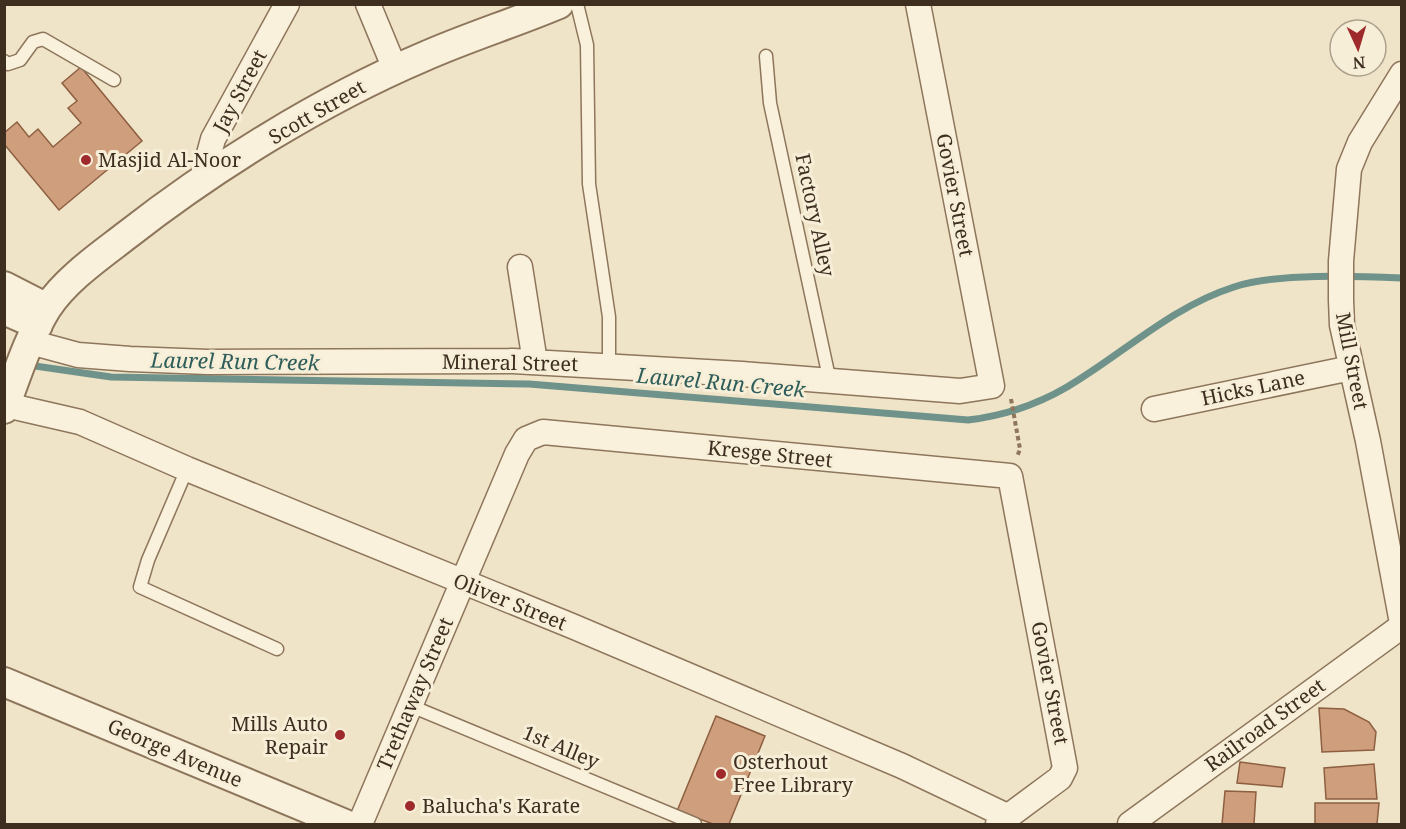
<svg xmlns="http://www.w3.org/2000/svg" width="1406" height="829" font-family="'Noto Serif',serif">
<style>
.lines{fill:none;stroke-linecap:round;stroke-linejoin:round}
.stream{stroke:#6f938a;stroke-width:7}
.building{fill:#cf9f7d;stroke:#8d5f41;stroke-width:1.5}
.service-casing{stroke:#8d765c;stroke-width:15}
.minor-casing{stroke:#8d765c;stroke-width:27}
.tertiary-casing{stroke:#8d765c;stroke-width:32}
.path{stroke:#8d765c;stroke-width:4;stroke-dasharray:4.5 3;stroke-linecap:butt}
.service{stroke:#faf1dc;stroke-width:12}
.minor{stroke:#faf1dc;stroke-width:24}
.tertiary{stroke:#faf1dc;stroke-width:28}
.poi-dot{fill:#9e2a2b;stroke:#f7eed8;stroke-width:2}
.labels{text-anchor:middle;stroke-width:6;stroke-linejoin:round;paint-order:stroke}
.street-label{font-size:20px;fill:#3d2e20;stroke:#f7eed8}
.poi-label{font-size:20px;fill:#3d2e20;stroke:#f7eed8;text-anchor:start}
.water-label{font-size:21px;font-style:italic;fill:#2f5d5a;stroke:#f7eed8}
</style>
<rect width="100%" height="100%" fill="#f0e4c8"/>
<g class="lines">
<path class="stream" d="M28,365L111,377L529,384L968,420C1002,416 1038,404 1067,387C1123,354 1171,307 1234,287C1276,273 1356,276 1402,278"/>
</g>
<path class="building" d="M81,67L142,141L59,210L4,144V133L17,122L29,137L38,129L53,147L81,123L68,108L77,101L62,83Z
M1319,708L1344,709L1369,722L1376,732L1374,750L1322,752Z
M716,716L765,736L729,824H713L677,811Z
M1240,762L1285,768L1282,787L1237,783Z
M1374,764L1377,799H1326L1324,768Z
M1225,791L1256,792L1254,824H1222Z
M1315,803H1379L1377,824H1315Z"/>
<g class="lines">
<defs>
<path id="service" d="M577,4L587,45L589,184L609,317V366
M766,56L770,103L830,382
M4,61L8,64L20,60L33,42L43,39L114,80
M187,469L148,560L140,587L277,649
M411,706L695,824"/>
<path id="minor" d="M368,4L395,69
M1402,74L1360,142L1349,169L1341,261V300L1342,325L1368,441L1402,623
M202,180L213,139L287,4
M520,267L535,362
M30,342L78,355L130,359L208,362L513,361L742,374L960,391L992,386L918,4
M6,405L80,422L187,469L572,626L902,766L1009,817
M1154,409L1351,368
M360,824L517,454L526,439L543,432L1010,476L1065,768L1060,778L998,824
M1130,824L1402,626"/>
<path id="tertiary" d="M4,286L47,308
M4,310L38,325
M4,409C17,375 28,339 47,308C66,279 100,256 127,235C214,167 322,100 423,57C468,37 514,23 559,4
M4,682L345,824"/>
</defs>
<use href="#service" class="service-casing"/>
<use href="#minor" class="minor-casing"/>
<use href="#tertiary" class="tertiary-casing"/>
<path class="path" d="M1011,399L1020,449L1017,457"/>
<use href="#service" class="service"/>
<use href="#minor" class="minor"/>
<use href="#tertiary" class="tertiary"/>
</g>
<g class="poi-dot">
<circle cx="86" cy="160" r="6"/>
<circle cx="340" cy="735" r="6"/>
<circle cx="721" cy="774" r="6"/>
<circle cx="410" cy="806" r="6"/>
</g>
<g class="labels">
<g class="street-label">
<text transform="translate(240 91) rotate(-62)" y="7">Jay Street</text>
<text transform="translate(317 112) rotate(-30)" y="7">Scott Street</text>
<text transform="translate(955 195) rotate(79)" y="7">Govier Street</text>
<text transform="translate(815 215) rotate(78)" y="7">Factory Alley</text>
<text transform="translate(1352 361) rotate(79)" y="7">Mill Street</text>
<text transform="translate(510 363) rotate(1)" y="7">Mineral Street</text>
<text transform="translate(1253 388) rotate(-12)" y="7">Hicks Lane</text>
<text transform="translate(770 454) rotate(6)" y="7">Kresge Street</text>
<text transform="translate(510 602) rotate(22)" y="7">Oliver Street</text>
<text transform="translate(1050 683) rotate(79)" y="7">Govier Street</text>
<text transform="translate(415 694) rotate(-67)" y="7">Trethaway Street</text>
<text transform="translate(1265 725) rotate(-36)" y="7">Railroad Street</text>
<text transform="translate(561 747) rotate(23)" y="7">1st Alley</text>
<text transform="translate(175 753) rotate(23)" y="7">George Avenue</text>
</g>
<g class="poi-label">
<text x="98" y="167">Masjid Al-Noor</text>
<text x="328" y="731" text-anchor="end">Mills Auto<tspan x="328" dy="23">Repair</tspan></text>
<text x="733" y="769">Osterhout<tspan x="733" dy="23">Free Library</tspan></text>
<text x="422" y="813">Balucha's Karate</text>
</g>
<g class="water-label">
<text transform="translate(235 362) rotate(1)" y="7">Laurel Run Creek</text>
<text transform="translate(721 383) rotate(5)" y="7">Laurel Run Creek</text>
</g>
</g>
<rect width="1406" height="829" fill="none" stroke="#3d2e20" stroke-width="12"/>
<g transform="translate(1358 48) rotate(176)"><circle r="28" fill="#f7eed8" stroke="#ada18e" stroke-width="1.5"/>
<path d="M0-4.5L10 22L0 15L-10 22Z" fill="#9e2a2b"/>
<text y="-9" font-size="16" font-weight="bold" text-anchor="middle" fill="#3d2e20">N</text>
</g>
</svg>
